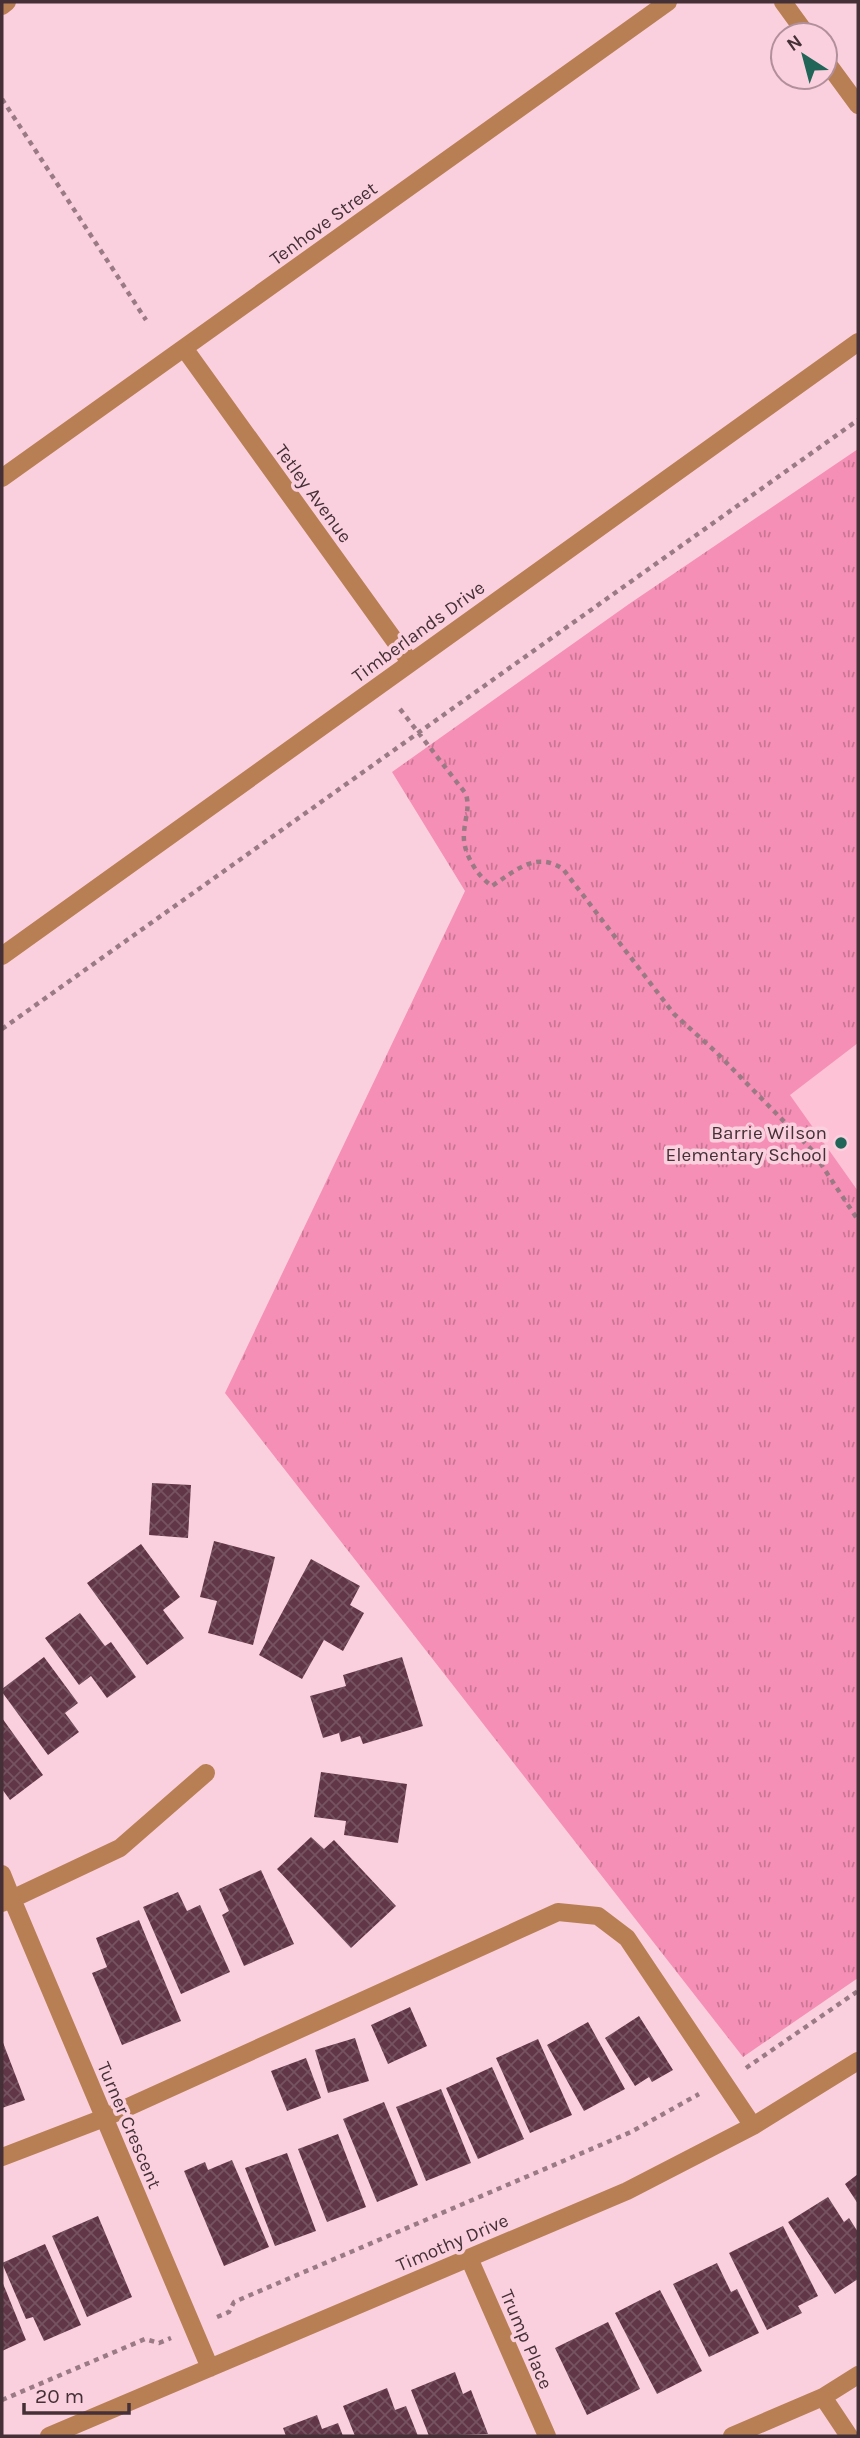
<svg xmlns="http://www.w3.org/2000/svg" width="860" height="2438" font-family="Karla,sans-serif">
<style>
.built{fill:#fec2d6}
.park{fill:url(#park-tufts)}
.building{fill:url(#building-cross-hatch)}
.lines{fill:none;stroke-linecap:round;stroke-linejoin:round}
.path{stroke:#9a7b85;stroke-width:4.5;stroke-dasharray:5 5;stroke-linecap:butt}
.minor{stroke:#b97f54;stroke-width:18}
.poi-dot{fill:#206557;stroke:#fbd0de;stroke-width:2.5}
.labels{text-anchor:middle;stroke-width:7;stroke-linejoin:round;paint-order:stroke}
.street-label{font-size:19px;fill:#443036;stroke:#fbd0de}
.poi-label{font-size:19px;fill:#443036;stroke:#fbd0de;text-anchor:end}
</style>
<defs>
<pattern id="park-tufts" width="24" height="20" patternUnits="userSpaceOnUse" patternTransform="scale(1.75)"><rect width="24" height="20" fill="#f68fb5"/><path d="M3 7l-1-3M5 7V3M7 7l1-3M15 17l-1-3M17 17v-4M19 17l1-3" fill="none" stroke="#c97594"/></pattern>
<pattern id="building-cross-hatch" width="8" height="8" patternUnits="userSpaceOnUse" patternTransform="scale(1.75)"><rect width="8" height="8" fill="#613747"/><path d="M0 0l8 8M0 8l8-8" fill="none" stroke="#755360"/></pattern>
</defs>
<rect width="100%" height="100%" fill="#fbd0de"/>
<path class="built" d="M858,1043V1191L789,1094Z"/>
<path class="park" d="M858,449V1043L790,1095L858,1191V1978L743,2057L225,1393L465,891L392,772L629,604Z"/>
<path class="building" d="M152,1483L191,1485L188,1538L149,1535Z
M214,1541L275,1557L253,1645L208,1633L217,1601L200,1597Z
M141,1544L180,1597L163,1610L184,1638L147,1665L87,1583Z
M311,1559L360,1586L350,1605L364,1613L343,1651L324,1640L302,1679L259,1655Z
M80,1613L105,1646L111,1642L136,1677L107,1698L91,1676L79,1685L45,1638Z
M44,1657L78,1703L65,1713L79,1732L48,1755L2,1692V1689Z
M402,1657L423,1726L363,1744L360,1736L341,1742L339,1733L323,1738L310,1696L346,1686L343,1675Z
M2,1718L43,1775L10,1800L2,1789Z
M321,1772L407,1784L398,1843L344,1835L346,1821L314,1817Z
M311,1837L324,1849L334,1840L396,1906L351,1948L277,1869Z
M261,1870L294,1944L244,1966L222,1915L229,1911L219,1889Z
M178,1892L187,1911L200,1905L230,1972L181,1994L143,1907Z
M139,1920L181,2021L122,2045L92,1973L107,1967L96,1938Z
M410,2007L427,2046L388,2064L371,2025Z
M639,2016L673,2070L652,2082L649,2077L635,2086L605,2038Z
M588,2022L625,2089L584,2111L547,2045Z
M355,2038L369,2081L328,2093L315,2050Z
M538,2039L572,2115L530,2133L496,2058Z
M2,2040L25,2100L2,2108Z
M306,2058L321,2098L287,2111L271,2071Z
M492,2067L524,2139L478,2159L446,2088Z
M441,2089L471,2163L426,2181L396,2107Z
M384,2102L418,2185L377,2202L343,2119Z
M338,2134L366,2207L327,2222L298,2149Z
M287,2153L316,2231L275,2246L245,2168Z
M232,2160L269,2247L224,2266L184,2171L205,2162L208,2170Z
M858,2174V2204L845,2184Z
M828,2197L844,2222L849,2218L858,2232V2279L835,2294L788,2222Z
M98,2216L132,2297L87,2317L52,2236Z
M783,2226L818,2296L798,2306L802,2313L767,2330L729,2253Z
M45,2244L81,2325L44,2341L33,2317L26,2319L2,2263Z
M717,2263L731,2292L737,2289L759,2333L709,2357L673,2284Z
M2,2281L26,2340L2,2351Z
M660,2290L702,2371L657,2394L615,2313Z
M608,2322L640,2389L587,2415L555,2348Z
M455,2372L463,2394L471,2390L488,2434L429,2436L411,2390Z
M387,2388L395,2410L406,2406L418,2436H355L343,2406Z
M317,2415L322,2429L338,2423L343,2436H286L283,2428Z"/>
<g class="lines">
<path class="path" d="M2,99L146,320
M400,709L466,794C470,809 465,817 464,833C462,852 477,876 492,886C516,870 536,851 563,869L674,1014L716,1052L811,1149L858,1220
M2,1029L858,420
M746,2068L858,1991
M217,2317L229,2312L234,2302L631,2132L699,2094
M2,2400L145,2339L159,2343L171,2338"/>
<path class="minor" d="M783,2L807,35
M2,6L7,2
M825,60L858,105
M184,348L410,662
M2,478L668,2
M2,956L858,342
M2,1874L12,1899L120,1848L206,1773
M2,1903L12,1899L210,2368
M2,2157L104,2118L558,1912L598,1916L627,1938L753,2126
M469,2258L547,2436
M823,2397L858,2375
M49,2436L627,2191L753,2126L858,2061
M732,2436L823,2397L849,2436"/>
</g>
<circle class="poi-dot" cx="841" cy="1143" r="7"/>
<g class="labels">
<g class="street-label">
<text transform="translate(323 223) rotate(-36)" y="7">Tenhove Street</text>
<text transform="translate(314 493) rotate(54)" y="7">Tetley Avenue</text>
<text transform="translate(418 631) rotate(-36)" y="7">Timberlands Drive</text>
<text transform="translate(130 2125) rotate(67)" y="7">Turner Crescent</text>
<text transform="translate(452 2242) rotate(-23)" y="7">Timothy Drive</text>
<text transform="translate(527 2339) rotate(67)" y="7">Trump Place</text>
</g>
<g class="poi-label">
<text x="827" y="1139">Barrie Wilson<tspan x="827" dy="22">Elementary School</tspan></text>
</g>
</g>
<rect width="860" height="2438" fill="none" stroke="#443036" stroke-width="7"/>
<g transform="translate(804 56) rotate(324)"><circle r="33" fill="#fbd0de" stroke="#b2909b" stroke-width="2"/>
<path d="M0-5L12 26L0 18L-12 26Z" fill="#206557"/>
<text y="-10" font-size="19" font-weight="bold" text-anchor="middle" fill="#443036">N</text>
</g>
<path d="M24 2403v10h105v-10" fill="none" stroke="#443036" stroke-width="3.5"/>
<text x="35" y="2403" font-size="21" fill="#443036" stroke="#fbd0de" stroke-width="5" paint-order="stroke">20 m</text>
</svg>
